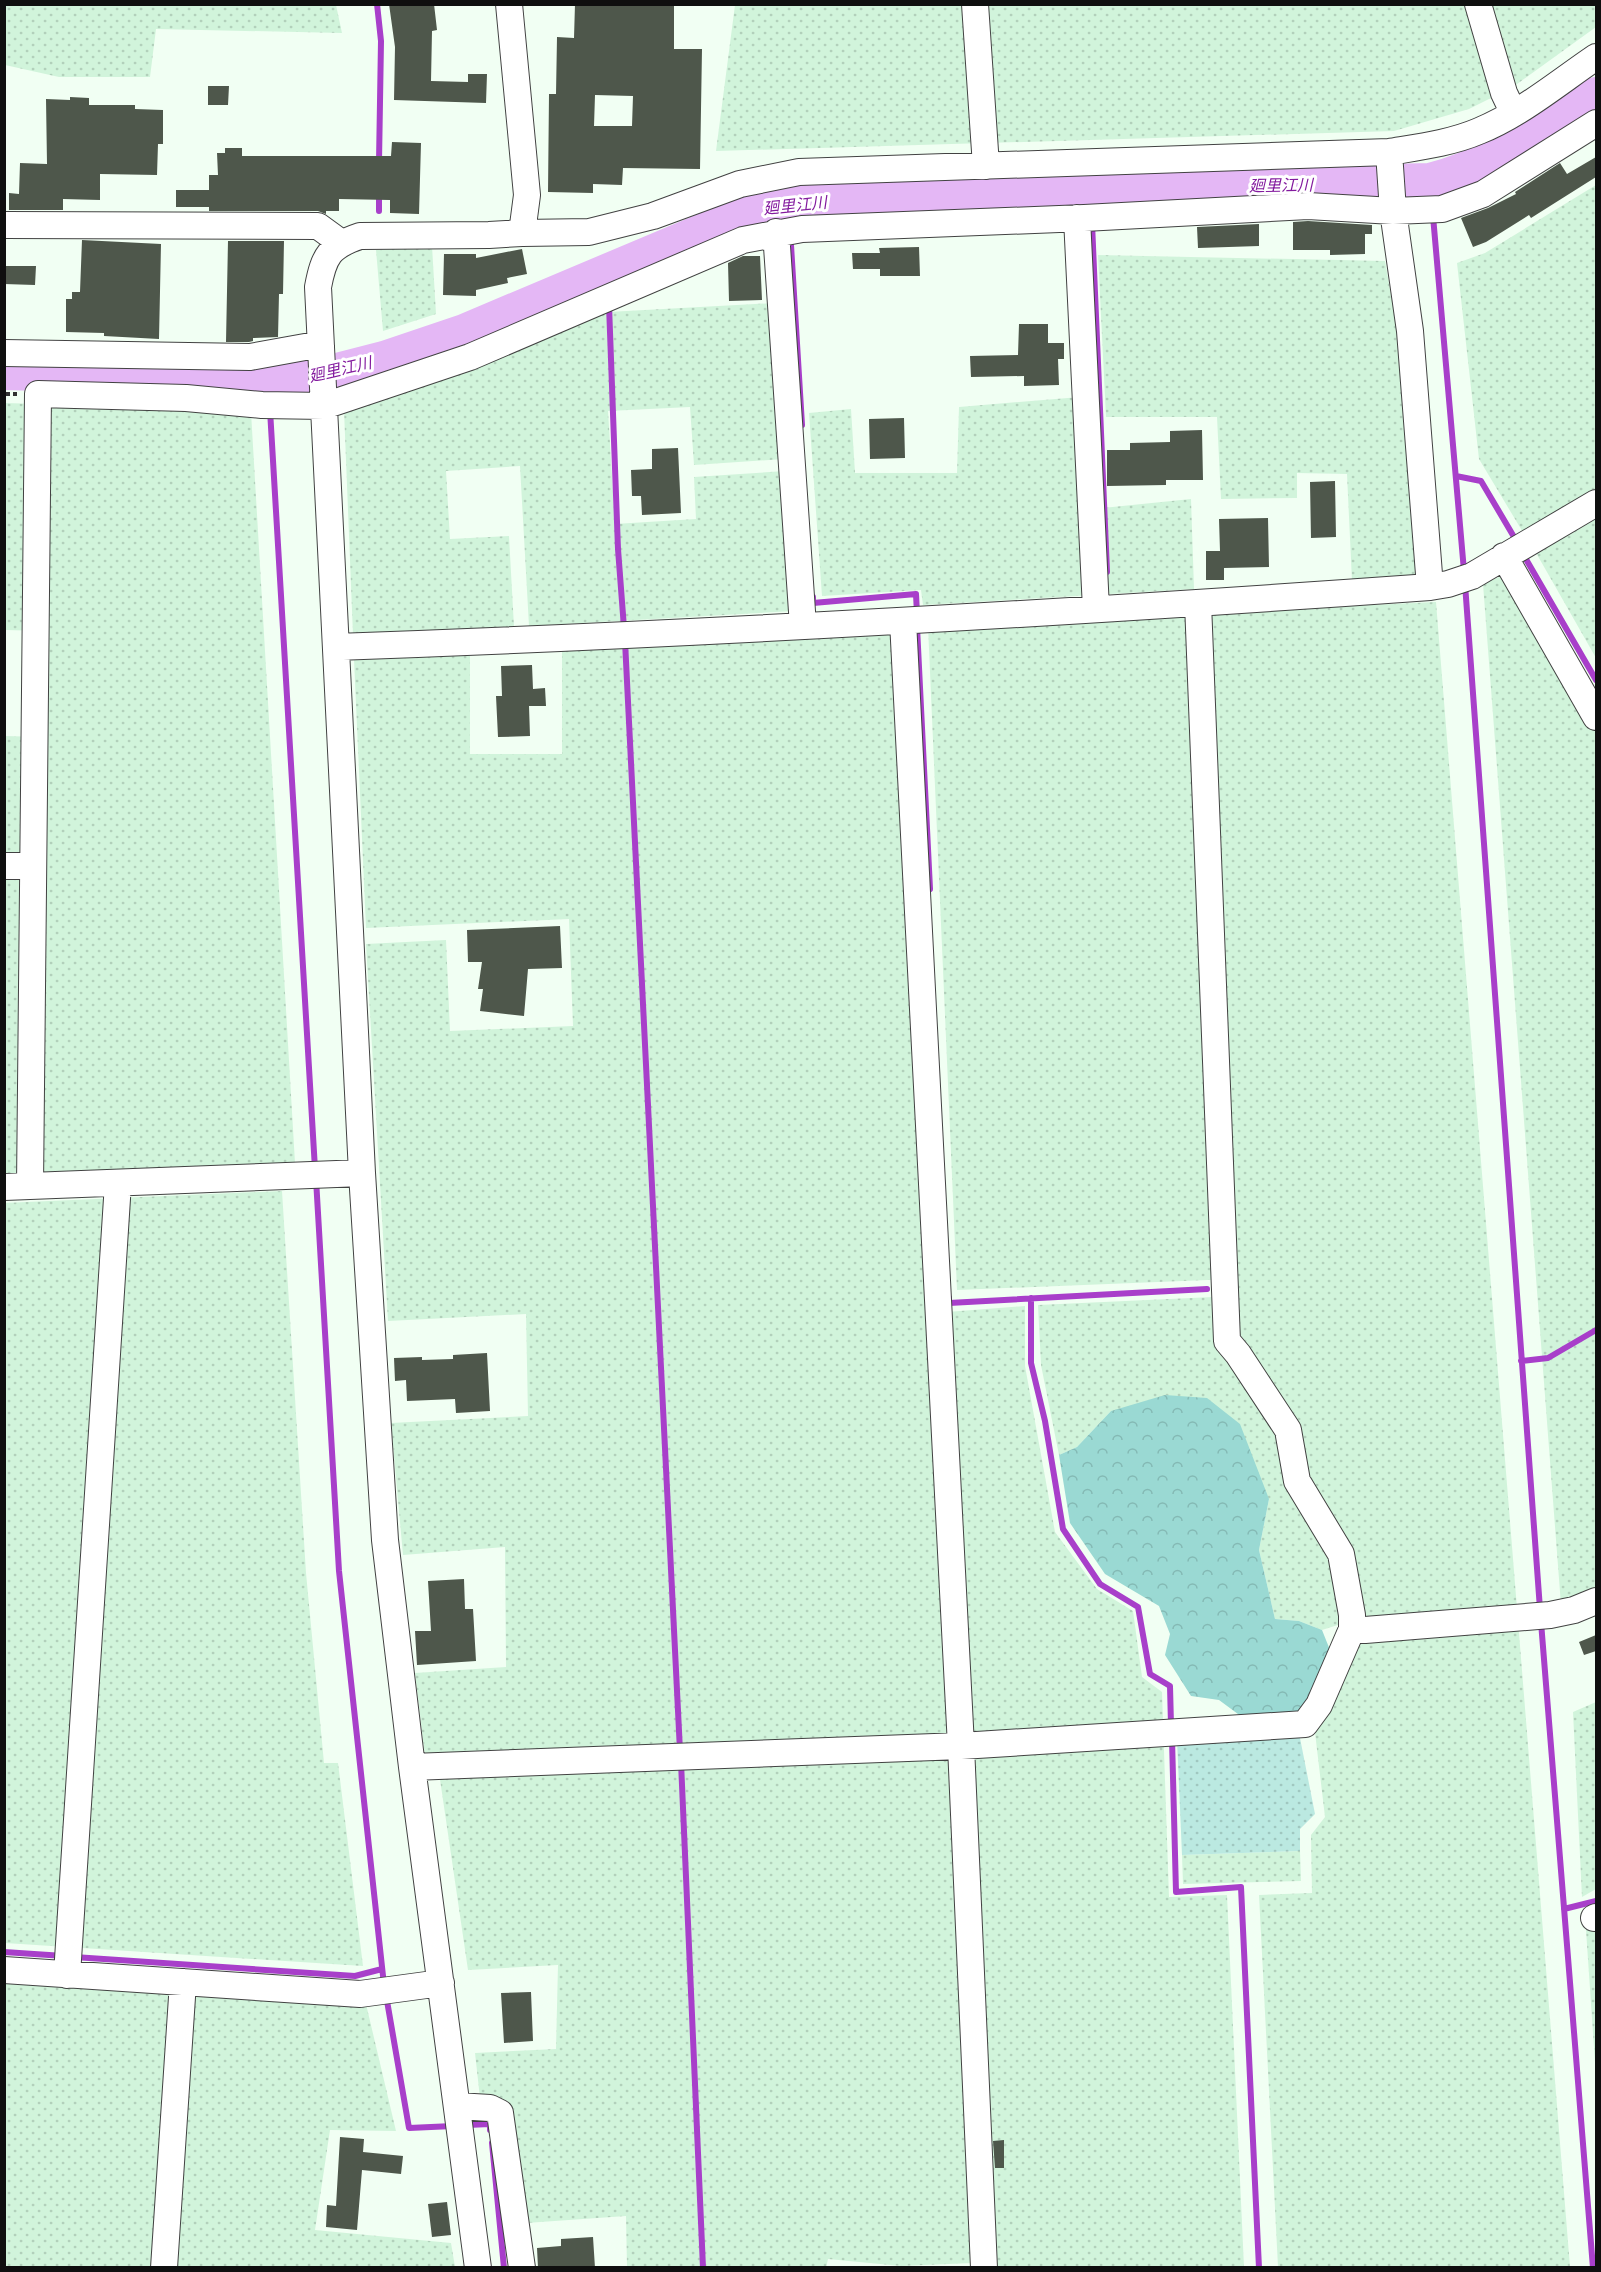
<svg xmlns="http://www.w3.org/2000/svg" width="1601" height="2272" font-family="'Times New Roman','Noto Sans JP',serif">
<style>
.farmland{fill:url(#farmland-dots)}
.forest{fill:url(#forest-crowns)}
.park{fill:url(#park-dots)}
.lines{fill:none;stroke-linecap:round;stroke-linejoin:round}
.stream{stroke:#a83fca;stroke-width:6}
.river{stroke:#e4b7f5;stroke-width:36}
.building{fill:#4e574b;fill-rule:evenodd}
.minor-casing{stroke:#424242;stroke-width:28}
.path{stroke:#313131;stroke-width:4;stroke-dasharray:6 3;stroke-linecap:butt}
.minor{stroke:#fff;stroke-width:26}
.labels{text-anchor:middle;stroke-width:6;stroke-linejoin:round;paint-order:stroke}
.water-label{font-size:16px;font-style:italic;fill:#831a9e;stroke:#fff}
</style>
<defs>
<pattern id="farmland-dots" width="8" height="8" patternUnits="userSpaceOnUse" patternTransform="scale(1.5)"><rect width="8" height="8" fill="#d1f4db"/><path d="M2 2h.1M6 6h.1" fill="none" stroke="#b2d0bb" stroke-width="1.8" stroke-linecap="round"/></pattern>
<pattern id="forest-crowns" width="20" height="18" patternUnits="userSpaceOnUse" patternTransform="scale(1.5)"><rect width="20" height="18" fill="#9ad9d3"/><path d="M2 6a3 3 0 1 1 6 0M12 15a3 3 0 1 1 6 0" fill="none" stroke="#84b9b4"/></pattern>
<pattern id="park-dots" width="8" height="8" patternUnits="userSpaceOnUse" patternTransform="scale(1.5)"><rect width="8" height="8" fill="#bbe9e1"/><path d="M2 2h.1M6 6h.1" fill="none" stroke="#a0c7c0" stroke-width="1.8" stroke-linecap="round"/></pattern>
</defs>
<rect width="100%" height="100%" fill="#f1fff3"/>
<path class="farmland" d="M5,4L336,5L342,33L156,29L150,77H59L5,65Z
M735,5H1596V27L1513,87L1469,109L1394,131L716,151Z
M1596,185V491L1524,534L1479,459L1457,263L1485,253Z
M432,246L436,314L383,331L376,250Z
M1098,255L1385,261L1397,329L1417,577L1352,581L1347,474L1297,473V498L1221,499L1217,417H1106Z
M775,303L784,459L694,465L690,407L608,411L615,524L696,519L694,477L785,471L794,611L529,626L520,466L446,471L450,539L509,536L514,627L353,635L344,410L590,313Z
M1080,397L1083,510L1191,499L1194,589L923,605L921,590L822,596L809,413L851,409L855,473H957L959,407Z
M4,403L188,408L251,412L295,1163L5,1174V736L42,737L43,631L5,630Z
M1596,516V658L1535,551Z
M1506,574L1596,733V1590L1561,1605L1483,584Z
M1436,602L1570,2267H1278L1259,1895L1312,1893L1311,1835L1325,1817L1314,1724L1363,1635L1235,1338L1232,1279L957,1290L928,626Z
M895,633L972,2263L901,2266L828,2259L826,2268L627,2267L626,2216L526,2223L508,2101L480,2098L475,2053L556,2049L558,1965L468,1970L437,1759L425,1756L415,1673L506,1667L505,1547L403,1555L391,1423L528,1416L526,1314L388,1321L366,944L446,940L450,1031L573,1026L569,919L366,928L354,659L470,651V754H562V651Z
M282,1191L306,1573L324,1763H338L363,1966L5,1943L4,1203Z
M1213,1297L1220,1353L1234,1361L1280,1430L1331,1557L1344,1623L1322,1630L1299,1621L1275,1619L1259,1550L1269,1499L1111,1411L1077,1447L1059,1455L1041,1365L1038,1305Z
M1025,1306V1366L1055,1532L1097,1589L1133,1611L1142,1677L1162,1692L1169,1897L1227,1895L1244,2267H990L947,1312Z
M1596,1702V1889L1582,1897L1573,1712Z
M1300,1851L1301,1881L1183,1884L1182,1855Z
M1596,1924V2077L1586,1930Z
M4,1978L366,2004L396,2131L330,2130L315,2230L451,2243L455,2267H5Z"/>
<path class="forest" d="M1165,1395L1207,1398L1240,1424L1269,1499L1259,1550L1275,1619L1299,1621L1322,1630L1332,1655L1314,1698L1295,1715L1242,1717L1219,1700L1191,1696L1165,1655L1170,1634L1159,1606L1105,1574L1070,1523L1059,1455L1077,1447L1111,1411Z"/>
<path class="park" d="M1299,1733L1315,1814L1300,1829V1851L1182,1855L1177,1739Z"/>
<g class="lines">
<path class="stream" d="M377,4L381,41L379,162
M1430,181L1432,203
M1091,190L1092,212
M786,203L789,216
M379,211V194
M1433,216L1464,571
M1092,223L1107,572
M791,245L802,425
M606,272L608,292
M609,305L618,549L624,628
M268,383L269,400
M270,410L315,1169
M1456,476L1481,481L1517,542
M1523,554L1596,680
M1465,584L1540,1609
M813,597V603L916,594L917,614
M917,627L930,889
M625,641L680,1751
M316,1179L339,1571L384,1985
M949,1298V1303L1207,1289
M1031,1298V1363L1045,1421L1063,1529L1100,1584L1138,1607L1150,1674L1170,1686L1171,1725
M1521,1361L1548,1358L1596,1330
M1541,1622L1593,2268
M1172,1739L1176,1892L1241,1887L1259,2268
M681,1762L703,2268
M1564,1909L1596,1901
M4,1952L64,1956
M74,1957L355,1976L382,1969
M386,1995L409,2128L453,2126
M467,2125L490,2124V2130
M492,2143L504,2268"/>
<path class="river" d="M4,372L188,377L268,383L314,377L384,359L464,332L756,209L786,203L1248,185L1430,181C1491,166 1543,128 1596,95"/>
</g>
<path class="building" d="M389,4H434L437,30L432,31L431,81L468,82V74H487L486,103L394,100L395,47Z
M575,4H674V49H702L700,169L623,168L622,185L593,184V193L548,192L549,94H556L557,37L574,38ZM595,95L633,96L632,126H594Z
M208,86H229L228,105H208Z
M70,97L89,98V105H135V109L163,110V144H158L157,175L100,174V200L63,199V210H9V193L19,194L20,163L47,164L46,99L70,100Z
M392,142L421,143L419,214L390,213V200L339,199V211H326V214L318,211H209V207H176V190H209V175H218L217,153H225V148H242V156H391Z
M1596,157V177L1531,218L1529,215L1486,242L1473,247L1461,218L1488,208L1516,194L1515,192L1560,163L1567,174Z
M1308,221L1372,225V234H1365V254L1330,255V250H1293V222Z
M1259,224V246L1198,248L1197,227Z
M82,240L161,244L159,339L104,336V333L66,332V299H72V292H80Z
M228,241H284L283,294H279L278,337L253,338V341L249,342H226Z
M919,247L920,276H880V269H853L852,253H880L879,248Z
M522,249L527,274L507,278L508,283L476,290V296L443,295L444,254H476V258Z
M743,256H760L762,300L729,301L728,263Z
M4,266H36L35,285L4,284Z
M1019,324H1048V343H1064V359H1058L1059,385L1024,386V376L971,377L970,356L1018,355Z
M904,418L905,458L870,459L869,419Z
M1202,430L1203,480H1166V485L1107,486V450H1130V443L1170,442V431Z
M678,448L681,513L642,515L641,496H632L631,470L652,469V449Z
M1335,481L1336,537L1311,538L1310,482Z
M1268,518L1269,567L1224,568V580H1206V551H1220L1219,519Z
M532,665L533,689L545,688L546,706H529L530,736L498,737L496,696H502L501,666Z
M560,926L562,968L528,969L524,1016L480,1011L483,989H478L482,962H468L467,930Z
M487,1353L490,1411L456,1413L455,1399L407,1401L406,1380L395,1381L394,1358L422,1357V1360L453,1359V1355Z
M464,1579L465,1609H473L476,1661L417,1665L415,1631H431L428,1581Z
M1596,1635V1651L1584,1655L1579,1642Z
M531,1992L533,2041L504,2043L501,1993Z
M340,2137L364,2139L363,2152L403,2156L401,2174L362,2170L357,2230L326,2227L327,2205L336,2206Z
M1004,2140V2168H995L993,2141Z
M447,2202L451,2235L432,2237L428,2204Z
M593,2237L595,2268H538L537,2248L561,2246V2239Z"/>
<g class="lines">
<defs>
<path id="minor" d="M975,4L986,166
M1478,4L1504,93L1513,112
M1389,152L1393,211L1410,331L1430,587
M1077,218L1096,609
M4,225L318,226L340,242
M776,232L803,626
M522,233L589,232L653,216L740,184L799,172L1389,152C1419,147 1451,143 1479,131C1521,114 1559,82 1596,57
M4,353L250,357L305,347L321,346
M1504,556L1596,717
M903,621L961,1746L984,2268
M336,647C701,634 1066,613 1430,587L1448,584L1472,576L1596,503
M4,866H33
M30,1186L38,394L186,398L262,405L324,406L470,357L743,240L802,229L1084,218L1308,206L1393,211L1442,209L1483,194L1596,123
M4,1187L362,1173
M1352,1629L1365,1630L1550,1615L1574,1610L1596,1601
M412,1767L961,1746L1305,1724L1319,1705L1352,1629V1615L1341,1554L1297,1481L1288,1430L1238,1354L1227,1341L1198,603
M1594,1918L1596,1917
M4,1970L360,1994L441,1983
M67,1975L118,1183
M457,2106L490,2108L500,2113L522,2268
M164,2268L183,1982
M478,2268L412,1767L385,1540L362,1173L318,287C324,255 330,246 360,236L489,235L522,233L527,195L509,4"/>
</defs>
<use href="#minor" class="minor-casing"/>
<path class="path" d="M4,394H17"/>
<use href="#minor" class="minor"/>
</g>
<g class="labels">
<g class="water-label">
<text transform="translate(1281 185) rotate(-1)" y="6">廻里江川</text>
<text transform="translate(795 205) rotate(-6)" y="6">廻里江川</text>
<text transform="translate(340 369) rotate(-13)" y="6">廻里江川</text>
</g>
</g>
<rect width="1601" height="2272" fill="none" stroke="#0f0f0f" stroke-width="12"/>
</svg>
